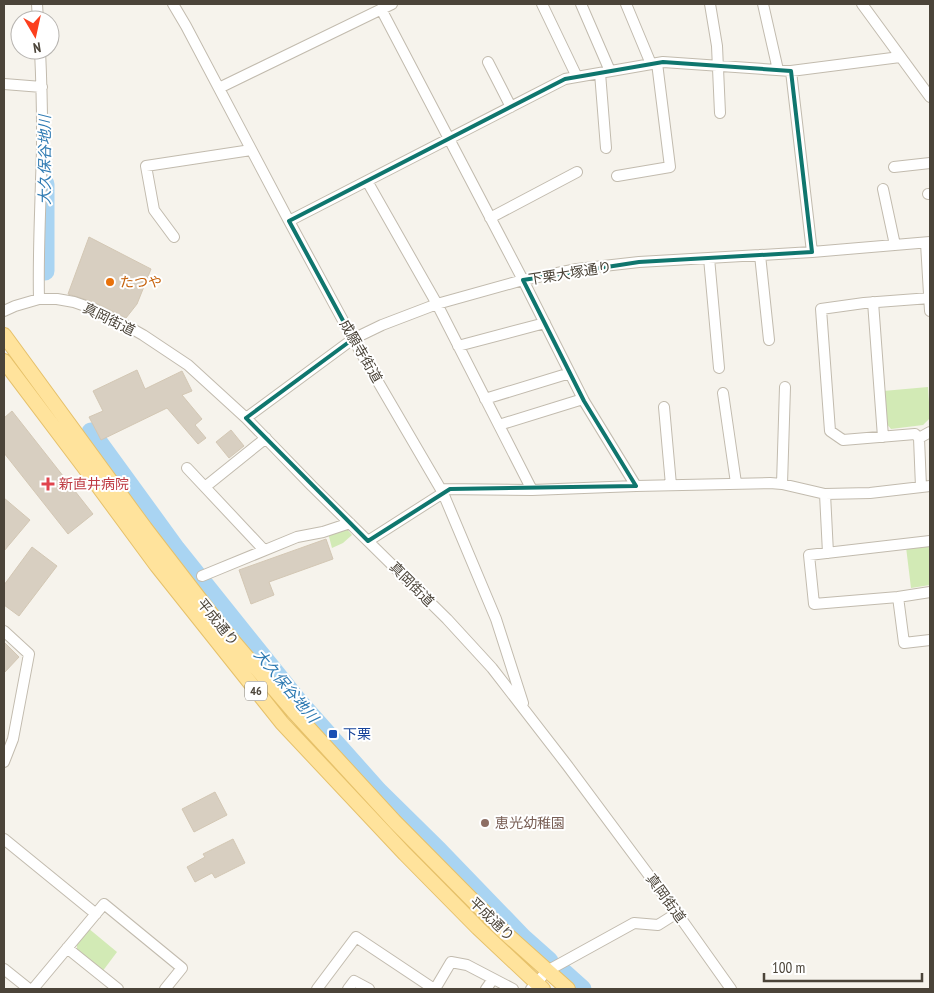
<svg xmlns="http://www.w3.org/2000/svg" width="934" height="993" font-family="'PT Sans Narrow','Noto Sans JP',sans-serif">
<style>
.green{fill:#d2eab5}
.lines{fill:none;stroke-linecap:round;stroke-linejoin:round}
.river{stroke:#a9d4f2;stroke-width:19}
.building{fill:#d8cfc1;stroke:#d3c7b4}
.minor-casing{stroke:#c2bbae;stroke-width:12}
.major-casing{stroke:#e6c16a;stroke-width:16}
.minor{stroke:#fff;stroke-width:10}
.major{stroke:#ffe39c;stroke-width:14}
.marked{fill:none;stroke:#0f766e;stroke-width:4;stroke-linejoin:round}
.food-dot{fill:#e8710a;stroke:#fff;stroke-width:2}
.health-dot{fill:#e0444e;stroke:#fff;stroke-width:2}
.transit-dot{fill:#1a4fb4;stroke:#fff;stroke-width:2}
.education-dot{fill:#8d6e63;stroke:#fff;stroke-width:2}
.labels{text-anchor:middle;stroke-width:4;stroke-linejoin:round;paint-order:stroke}
.shield{fill:#fff;stroke:#817c74;stroke-width:1}
.shield-label{font-size:12px;font-weight:bold;fill:#4b4439}
.street-label{font-size:14px;fill:#4b4439;stroke:#fff}
.food-label{font-size:14px;fill:#c56008;stroke:#fff;text-anchor:start}
.health-label{font-size:14px;fill:#be3a42;stroke:#fff;text-anchor:start}
.transit-label{font-size:14px;fill:#164399;stroke:#fff;text-anchor:start}
.education-label{font-size:14px;fill:#785e54;stroke:#fff;text-anchor:start}
.water-label{font-size:15px;font-style:italic;fill:#2e7ab2;stroke:#fff}
</style>
<rect width="100%" height="100%" fill="#f6f3ec"/>
<path class="green" d="M928,387L930,418L923,425L891,429L886,423L883,391Z
M345,527L352,535L343,543L332,548L328,533Z
M930,546V585L911,588L906,547Z
M88,928L117,952L102,972L77,952V943Z"/>
<g class="lines">
<path class="river" d="M45,184V271
M91,432L176,549L297,700L378,791L439,851L522,937L549,961
M563,972L582,989"/>
</g>
<path class="building" d="M89,237L151,269L137,304L126,318L96,303L68,294Z
M137,370L145,389L182,371L192,391L182,395L202,419L195,425L206,438L198,444L167,408L101,440L89,417L103,411L93,391Z
M12,411L93,514L68,534L4,453V418Z
M231,430L244,446L229,458L216,442Z
M4,498L30,520L4,551Z
M326,539L333,559L269,582L274,595L251,604L239,570Z
M32,547L57,566L19,616L4,605V585Z
M4,642L19,657L4,673Z
M215,792L227,815L194,832L182,809Z
M233,839L245,863L215,878L212,873L195,882L187,867L205,857L203,854Z"/>
<g class="lines">
<defs>
<path id="minor" d="M37,4L38,20
M173,4L186,26L289,221L353,339L443,493L496,619L523,703
M542,4L577,77
M581,4L610,71
M626,4L651,64
M710,4L717,46L720,113
M763,4L778,70
M862,4L930,97
M381,9L523,280L584,401L636,486
M488,62L511,107
M791,71L812,252
M600,73L606,148
M4,84L42,87
M219,88L392,4
M894,167L930,163
M617,176L670,167L657,63
M367,181L437,304L532,490
M883,189L895,245
M928,194H930
M490,218L577,172
M289,221L565,79L663,62L791,71L900,57
M174,237L154,210L146,166L251,150
M926,243L930,311
M760,255L769,340
M709,258L719,368
M39,299C38,259 40,220 41,180C43,137 42,93 40,50
M873,302L883,437
M4,311L15,306L39,299H57L74,302L94,309L120,322L143,335L188,365L246,418L312,486L447,619L492,668L567,765L677,913L731,989
M458,346L545,323
M723,393L736,483
M485,399L570,373
M664,407L671,485
M246,418L353,339L382,325L437,304L523,280L577,269L639,262L812,252L930,242
M499,425L583,399
M919,438L915,434L843,440L830,431L821,309L864,303L930,298
M187,468L264,550
M782,484L785,387
M205,487L266,438
M921,487L919,438L930,432
M441,489L532,490L636,486L770,483L782,484L825,494L870,493L930,486
M825,494L828,553
M368,541L443,493
M930,541L809,555L814,604L898,597L904,643L930,640
M202,576L297,537L323,532L350,523
M898,597L930,592
M4,631L29,654L13,739L4,762
M4,839L96,914
M67,948L118,989
M4,969L29,989
M33,989L104,904L182,968L165,989
M317,989L356,937L434,989
M348,989L354,981L369,989
M435,989L451,962L467,965L513,989
M486,989L493,979
M531,989L547,971L634,923L658,925L677,913"/>
<path id="major" d="M4,335L145,528L222,628L293,711L395,822L503,931L568,989
M4,361L84,467L157,566L282,723L405,854L478,928L543,989"/>
</defs>
<use href="#minor" class="minor-casing"/>
<use href="#major" class="major-casing"/>
<use href="#minor" class="minor"/>
<use href="#major" class="major"/>
</g>
<path class="marked" d="M663,62L791,71L812,252L639,262L523,280L584,401L636,486L450,489L368,541L246,418L353,339L289,221L565,79Z"/>
<circle class="food-dot" cx="110" cy="282" r="5"/>
<path class="health-dot" d="M45.5 476.5h5v5h5v5h-5v5h-5v-5h-5v-5h5z"/>
<rect class="transit-dot" x="328" y="729" width="10" height="10" rx="2.5"/>
<circle class="education-dot" cx="485" cy="823" r="5"/>
<g class="labels">
<rect class="shield" x="245" y="681.5" width="22" height="19" rx="4"/>
<g class="shield-label">
<text x="256" y="695">46</text>
</g>
<g class="street-label">
<text transform="translate(570 273) rotate(-9)" y="5">下栗大塚通り</text>
<text transform="translate(109 319) rotate(26)" y="5">真岡街道</text>
<text transform="translate(361 351) rotate(60)" y="5">成願寺街道</text>
<text transform="translate(412 584) rotate(45)" y="5">真岡街道</text>
<text transform="translate(218 622) rotate(51)" y="5">平成通り</text>
<text transform="translate(666 898) rotate(54)" y="5">真岡街道</text>
<text transform="translate(492 919) rotate(44)" y="5">平成通り</text>
</g>
<g class="food-label">
<text x="120" y="287">たつや</text>
</g>
<g class="health-label">
<text x="59" y="489">新直井病院</text>
</g>
<g class="transit-label">
<text x="343" y="739">下栗</text>
</g>
<g class="education-label">
<text x="495" y="828">恵光幼稚園</text>
</g>
<g class="water-label">
<text transform="translate(45 160) rotate(-90)" y="5">大久保谷地川</text>
<text transform="translate(286 686) rotate(50)" y="5">大久保谷地川</text>
</g>
</g>
<rect width="934" height="993" fill="none" stroke="#4b4439" stroke-width="10"/>
<g transform="translate(35 35) rotate(171)"><circle r="24" fill="#ffffff" stroke="#b7b4b0"/>
<path d="M0-4L9 19L0 12L-9 19Z" fill="#fc3f1d"/>
<text y="-8" font-size="14" font-weight="bold" text-anchor="middle" fill="#4b4439">N</text>
</g>
<path d="M764 973v8h158v-8" fill="none" stroke="#4b4439" stroke-width="2.5"/>
<text x="772" y="973" font-size="15" fill="#4b4439" stroke="#ffffff" stroke-width="4" paint-order="stroke">100 m</text>
</svg>
